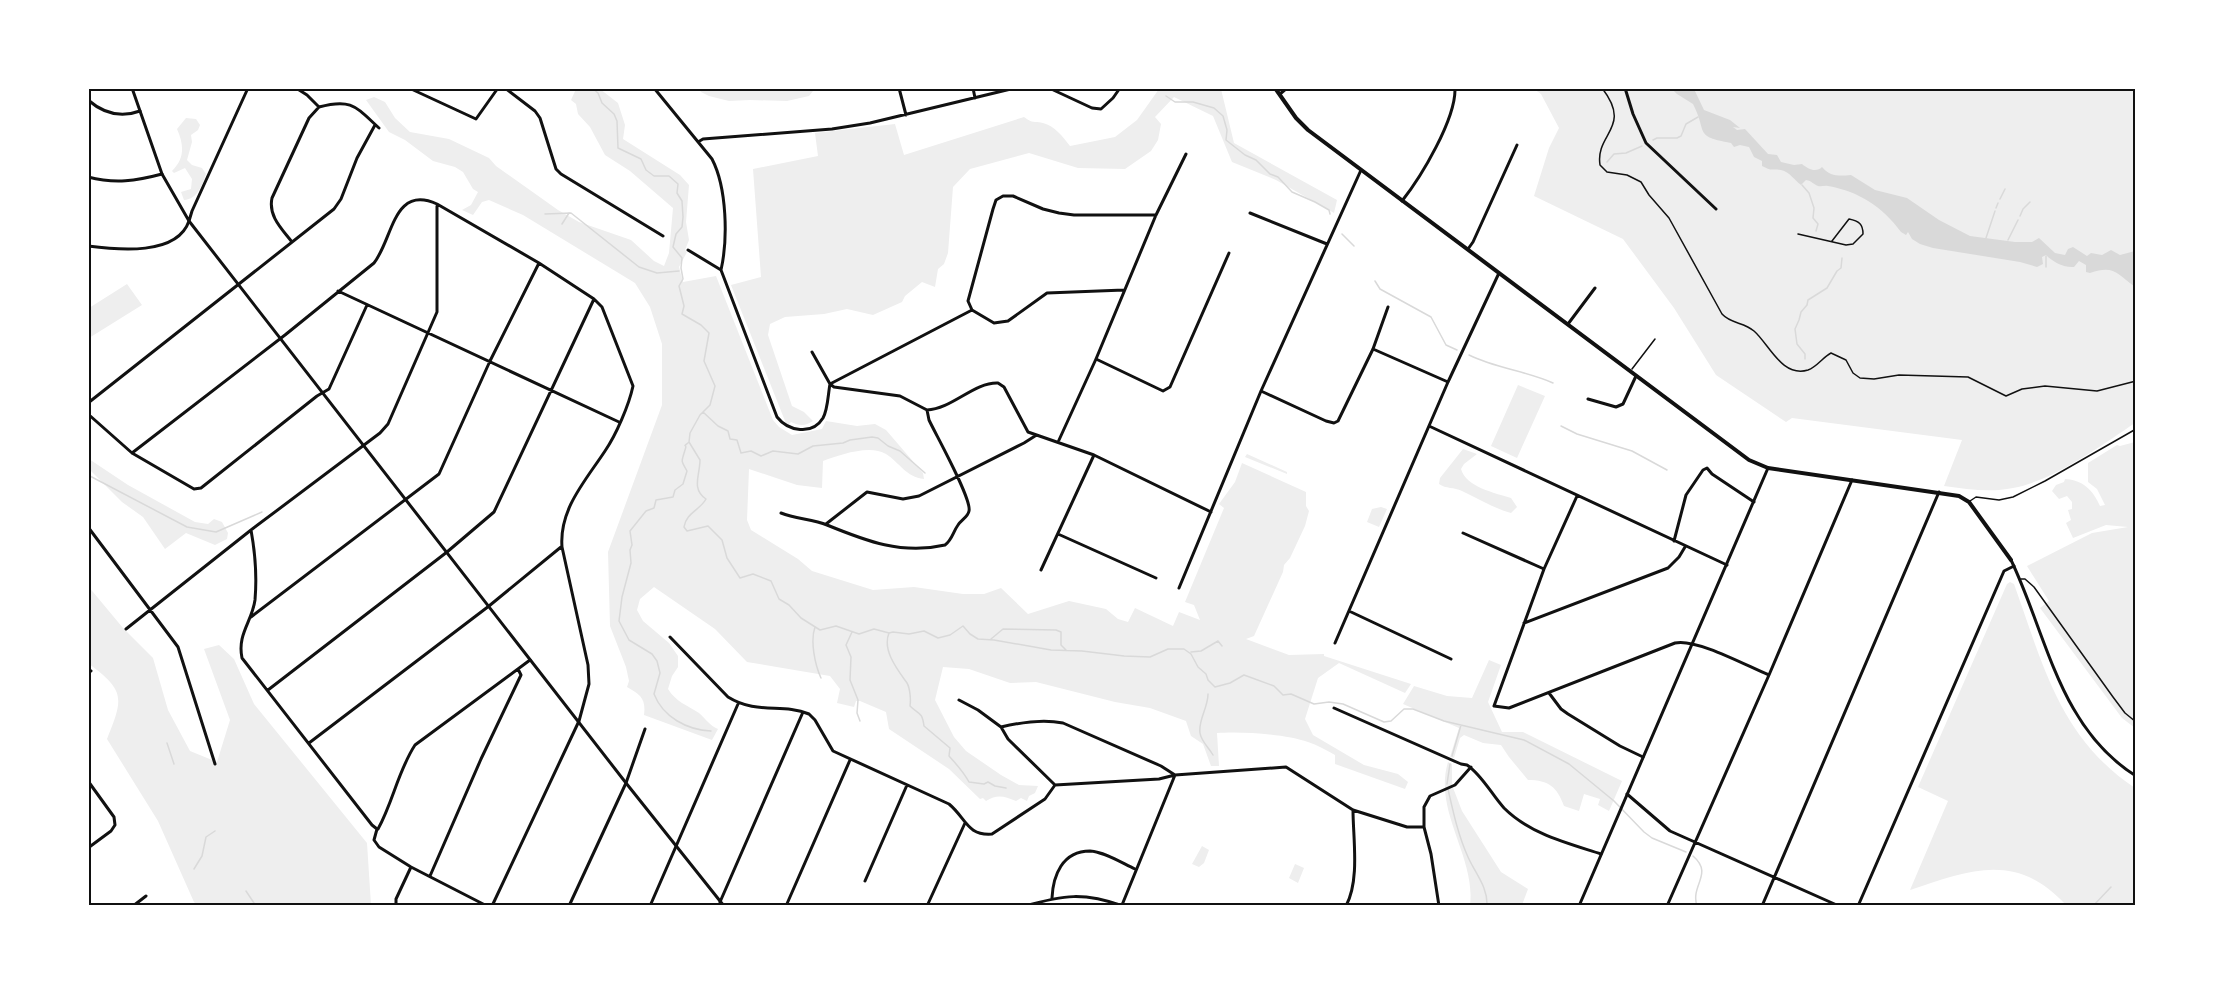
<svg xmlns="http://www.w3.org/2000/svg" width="2224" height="994" font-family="Roboto,sans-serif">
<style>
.green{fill:#eee}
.water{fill:#d9d9d9}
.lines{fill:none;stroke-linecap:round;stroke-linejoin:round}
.stream{stroke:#d9d9d9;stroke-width:1.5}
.service{stroke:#111;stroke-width:1.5}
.minor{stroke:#111;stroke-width:3}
.tertiary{stroke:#111;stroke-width:3}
.secondary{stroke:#111;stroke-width:4}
.neatline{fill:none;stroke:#111;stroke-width:2}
</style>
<rect width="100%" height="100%" fill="#fff"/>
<path class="green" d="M576,89H600L618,103L625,125L623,139L680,175L689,185L686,222L689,240L685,250L687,252L679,267L683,282L716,276L773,420L779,427L792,435L822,429L826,421L857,426L875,424L886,430L923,473L924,479C906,477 900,463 886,454C870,444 839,455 823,461L822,488L797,485L749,469L747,520L751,530L798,559L812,571L873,590L914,587L963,594H984L1001,588L1028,614L1069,601L1106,609L1118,619L1128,622L1135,608L1173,626L1179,612L1200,620L1194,605L1185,602L1224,508L1219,504L1235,482L1242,463L1306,492V506L1309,511L1305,526L1290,558L1284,565L1283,572L1254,636L1246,639L1289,655L1324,654V656L1411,684L1405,693L1339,663L1318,678L1305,719L1313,735L1364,765L1398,774L1408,782L1405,789L1335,764V755C1326,750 1317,745 1308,742C1286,734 1241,731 1217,733L1219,766H1211L1203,744L1191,736L1186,721L1150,708L1115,702L1036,682L1010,683L969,669L943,667L935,700L954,737L966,751L1001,775L1019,785L1038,786L1035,793L1029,796L1027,801L1021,798L1016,801C1004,796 997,794 986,801L983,798L980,799L949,769L889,729L886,712L860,701H856L854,707L837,703L840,689L830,676L747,662L715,629L654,587L640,599L637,610L643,621L669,643L678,656V667L672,676L668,689C676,702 687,705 699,713C706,719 709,725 718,729L712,740L644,715C646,699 641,695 627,687L629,681L626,667L610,626L608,552L662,405V344L650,307L635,283L523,215L489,200L482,202L473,215L462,210L471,205L478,192L473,189L463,172L455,167L433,161L405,140L389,132L366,100L374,97L385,102L395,118L410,132L449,139L489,158L496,166L558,210L579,222L631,240L654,261L664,266L669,253L673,208L630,171L605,155L590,127L578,114L576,104L571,100Z
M812,89L813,91L809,96L787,101L750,100L729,101L709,96L701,92L699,89Z
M1159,89H1221L1234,143L1337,200L1334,213L1276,180L1232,162L1213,116L1174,97L1155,117L1161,124L1158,140L1151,151L1125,169L1078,168L1029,153L970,169L953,187L948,253L944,264L938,269L935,287L922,282L905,296L902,302L873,315L847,309L824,314L785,317L770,324L768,335L792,406L804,412L813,421C805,426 800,426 791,422L787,426L731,285L761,277L753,169L818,156L815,133L895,124L904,155L1024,117C1035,125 1033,120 1043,123C1055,126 1062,136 1070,146L1115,137L1137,120Z
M1534,89H2135V423C2102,445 2053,481 2013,488C1990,493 1967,489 1944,486L1962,440L1792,418L1786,422L1716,375L1674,308L1623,239L1534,196L1549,148L1559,128L1541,94Z
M186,118L196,119L200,125L198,130L191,135L192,142L187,160L192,165L202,168L206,174C202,185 198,199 184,200L181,192L191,189L192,179L185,168L174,173L172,171C185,158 184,145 177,129Z
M127,284L142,305L89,338V308Z
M1518,385L1545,396L1517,458L1491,446Z
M2135,442V728L2122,718L2040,608L2049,601L2027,566L2092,533L2128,527L2106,525L2073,538L2066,523L2071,520L2068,510L2072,509V502L2067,496L2059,499L2052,491L2056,485L2064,482L2065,479C2083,480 2093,490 2100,506L2105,505L2097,489L2088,482V463L2117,445L2120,446Z
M1463,449L1477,454L1464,464L1461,469C1466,487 1495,493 1511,498L1517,507L1511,513C1493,508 1479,499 1462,491C1454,487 1446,489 1439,484L1440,478Z
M1247,454L1287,472V474L1245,457Z
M89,459L128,485L195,522L208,524L214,519L222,522L228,533L227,539L215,545L186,533L165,549L143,517L122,502L91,471L89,473Z
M1381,507L1387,509L1379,527L1367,522L1372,509Z
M2010,582L2014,584C2043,665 2060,738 2135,788V905H2066C2016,851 1970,870 1910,890L1948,801L1918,787L2007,584Z
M88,586L123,628L153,658L168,710L190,751L217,762L230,720L204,649L219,645L234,659L254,704L367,843L371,905L198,906L194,902L158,821L107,739C123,699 126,691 89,664Z
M1489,660L1501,665L1488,702L1502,732H1523L1622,781L1609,811L1598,805L1600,799L1584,794L1579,811L1564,806C1557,787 1549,780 1528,780L1509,757L1501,745L1483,743L1464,735L1460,738L1454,758L1450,757L1459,728L1403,704L1414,686L1447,696L1472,698Z
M1448,762L1452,764V785L1462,811L1501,872L1528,889L1522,905H1470C1476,857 1433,811 1448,762Z
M1202,846L1209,850L1204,863L1199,867L1192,864Z
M1295,864L1304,868L1298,883L1289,878Z"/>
<path class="water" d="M1672,89H1681L1684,91L1685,89H1694L1704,110L1730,120L1740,128L1733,127L1737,130L1745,129L1768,154L1777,155L1781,162L1794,165L1802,164C1808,169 1816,173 1822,167C1830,177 1840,176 1851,175L1875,190L1907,198L1939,220L1970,236L2015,242H2032L2039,238L2055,253L2065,255L2068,249L2073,247L2087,256L2091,253L2102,255L2111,250L2120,255L2135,251V287C2116,273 2114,265 2090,273L2086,272V265L2079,261L2074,267C2063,268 2052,261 2046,255L2042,257L2043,264L2037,267L2020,262L1933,248L1920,244L1912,239L1908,232L1906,235L1901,232C1883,207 1858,191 1828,186C1825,185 1821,187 1818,186C1813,184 1812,181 1806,180L1801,185C1794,180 1790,172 1781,170C1770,168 1774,172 1762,166V161L1754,157L1749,147L1740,145L1734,147L1731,143C1693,136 1708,133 1693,104L1677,94Z"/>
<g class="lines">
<path class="stream" d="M592,88L598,93L602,103L614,114L617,121L618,148L641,159L646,170L654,176H669L678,184L677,193L682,201L683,217L682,227L676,234L673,247L682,258L681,268L683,279L679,286L684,306L682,314L701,325L709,333L704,361L715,386L710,405L700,415L690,433L689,442L700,460C700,475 691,489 706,499C700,510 686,513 684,527L687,531L708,526L722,540L727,558L740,578L753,574L771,581L779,599L789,605L801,618L820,630L836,626L859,634L874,629L889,633L893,632L909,634L924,631L938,638L950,635L963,626L970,634L978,639L994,640L1051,650L1082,651L1124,656L1150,657L1168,649H1184L1191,654L1198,667L1206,674L1208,680L1215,687L1230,683L1244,675L1274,686L1283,695L1291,694L1314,704L1329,702L1343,704L1384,722L1391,721L1404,709H1413L1444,721L1524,740L1569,764L1614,801L1644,832L1652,838L1686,852
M1166,96L1175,102H1193L1214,108L1223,116L1227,130L1226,140L1245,155L1256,160L1270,174L1278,177L1292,192L1315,202L1329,210L1330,214
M1653,140L1657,138H1677L1681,136L1686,124L1698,117
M1607,162L1614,154L1626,153L1642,146
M1802,185L1809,193L1814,208L1813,218L1818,224L1816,231
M2000,199L2005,189
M1996,208L1998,203
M545,214L571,213L639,267L657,273L679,271
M2020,216L2023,209L2030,202
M562,224L569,213
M1342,234L1354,246
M1986,238L1995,211
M2008,240L2018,220
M2046,267V256
M1375,281L1380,289L1431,317L1446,345L1457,350
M1469,355C1495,368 1526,371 1553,383
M1805,359V354L1797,344L1795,329L1799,320L1801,312L1807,305L1808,300L1827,288L1837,271L1841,268L1842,258
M703,412L718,426L728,431L730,439L737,440L741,453L751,451L761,456L773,451L798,454L813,446L843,443L850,440L872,437L878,438L888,446L900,451L925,473
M1561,426L1577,434L1632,451L1667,470
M689,442C681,449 688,442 685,450C681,463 681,460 687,471L683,484L675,490L673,497L656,500L654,508L646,511L630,531L632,545L630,550L631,563L622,597L619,621L629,640L652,654L657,661L660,673L654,694C663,717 687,730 711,731
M88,475L187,527L216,532L262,512
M815,627C810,641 815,665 821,678
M852,632L846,645L851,657L850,680L858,700L857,713L860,721
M889,633C882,650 897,669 907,683C910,688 911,700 910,706C919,715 922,711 924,726L950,748L949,756C957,765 963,771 969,782L984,784L988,782L995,786L1006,788
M991,639L1003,629L1056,630L1061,632V645L1066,650
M1191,652L1201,651L1218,641L1222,646
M1208,694C1208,708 1198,720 1200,733C1201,741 1209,748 1213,755
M167,743L174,764
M1452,756L1461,725
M1447,784L1450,764
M1448,789C1453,811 1458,835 1468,857C1475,873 1488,887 1487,906
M1693,856C1714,874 1690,885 1697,906
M194,869L202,856L206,837L215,831
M246,891L254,903
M2093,906L2111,887"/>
<path class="service" d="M1602,88C1633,128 1595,133 1600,165L1607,172L1627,175L1641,182L1649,195L1669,218L1722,314C1731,324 1744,322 1754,331C1769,344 1782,378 1808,370C1817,367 1823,357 1831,353L1846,360L1853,373L1860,378L1874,379L1899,375L1968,377L2006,396L2022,389L2045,386L2097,391L2136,381
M1798,234L1846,245L1853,244L1863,234C1863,224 1859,221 1849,219L1832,241
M1632,369L1655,339
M1970,501L1976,497L1999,500L2013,497L2045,481L2136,429
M2021,579H2025L2034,587L2113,697L2125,713L2136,722"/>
<path class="minor" d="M296,88L307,95L319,107C352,98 356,107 379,128
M409,88L476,119L498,88
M505,88L535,111L540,118L556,169L561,174L663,236
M654,88L712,159C727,188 728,239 721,270L777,417C788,431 812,436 823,418C828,409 828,394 830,384
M899,88L906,115
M973,88L975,98
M1049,88L1092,108L1101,109L1113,98L1120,88
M1625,88L1633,114L1646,143L1716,209
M1280,94L1287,88
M88,100C103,113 121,118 140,111
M698,142L703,139L832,129L870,123L1015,88
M88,177C115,184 136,181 162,174
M1402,201C1421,177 1456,119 1455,88
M1250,213L1327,244
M292,242C282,229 268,216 272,198L309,118L319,107
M88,246C118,250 177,256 189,221
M1468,249L1473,242L1517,145
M688,250L721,270
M338,291L619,422
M972,310L968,301L993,209L996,200L1003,196H1013L1043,209L1059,213L1074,215H1156
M972,310L994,323L1008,321L1047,293L1124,290
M1568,324L1595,288
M1373,349L1448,382
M1096,359L1163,391L1170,387L1229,253
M830,384L972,310
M1261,391L1326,421L1334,423L1338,421L1373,349L1388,307
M1588,399L1616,407L1623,404L1636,376
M88,403L334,209L341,199L357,158L375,125
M927,410C952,409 974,382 998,383L1004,387L1028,432L1094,455L1211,512
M88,414L132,453L194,489L201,488L317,396L329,389L367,305
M1429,426L1727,565
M1059,440L1096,359L1156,215L1186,154
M132,453L285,335L374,263C393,239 393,184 437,204L539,263L594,299L602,307L633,386C629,405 616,435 605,451C586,480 559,509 562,547L588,665L589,684L579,721L492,906
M1577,496L1544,569L1494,706L1509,708L1675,643C1696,638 1747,666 1769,675
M781,513C796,519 813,519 827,525C866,541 902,555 945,545C952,540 953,532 958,525C961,520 968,517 969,511C972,499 936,435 929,420L927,410L900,396L834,387L830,384L812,352
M826,524L867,492L903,499L919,496L1024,443L1035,436
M88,527L178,647L215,764
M251,530C255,552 257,577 255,600C252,622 237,634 242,658L372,825L377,829L374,840L379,847L411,867L487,906
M1463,533L1544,569
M1058,534L1156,578
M1674,541L1686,495L1703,470L1707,468L1712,474L1754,502
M1041,570L1094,455
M1179,588L1261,391L1361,170
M1349,611L1451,659
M251,617L439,474L490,361L539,263
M1524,623L1668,568L1679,557L1685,547
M126,629L251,530L380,433L388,424L437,312V206
M670,637L728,697C757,715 782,703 809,714L815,720L833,751L949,804C966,818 967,836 992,834L1045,799L1055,785L1159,779L1175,775L1286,767L1353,810L1407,827H1424
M1335,643L1448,382L1499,273
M88,670L91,671
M268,690L447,552L494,512L594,299
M1549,693L1561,709L1568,714L1620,746L1643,757
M959,700L978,710L1001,727L1008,739L1055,785
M1334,708L1461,764L1467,765C1482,775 1492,795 1504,808C1530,834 1567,843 1601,854
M1001,727C1022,722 1042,719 1063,723L1161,766L1175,775L1122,905
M309,743L489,606L561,547
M88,781L114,817L115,825L111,831L88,848
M1627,794L1670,831L1839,906
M378,829C393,802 398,771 415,745L530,660
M430,876L481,759L521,675L518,669
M865,881L907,785
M1052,898C1053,876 1062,851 1090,851C1105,852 1122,863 1135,869
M720,902L803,712
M133,906L146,896
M396,906V899L411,867
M569,906L626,783L645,729
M650,906L738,704
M786,906L850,760
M927,906L965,823
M1346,906C1360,880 1353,838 1353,810
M1439,906L1431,854L1424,827V807L1430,796L1455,785L1471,767
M1667,906L1769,675L1852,480
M1762,906L1939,492
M1858,906L2004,571L2014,566"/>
<path class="tertiary" d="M132,88L162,174L189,221L626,783L724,906
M189,221L192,211L248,88
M2011,560C2047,635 2059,728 2136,776
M1025,906C1064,895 1083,892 1123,906
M1579,906L1768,468"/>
<path class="secondary" d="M1275,88L1296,118L1308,130L1749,460L1768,468L1959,496L1969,502L2011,560"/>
</g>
<rect width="2224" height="994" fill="none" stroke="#ffffff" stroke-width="180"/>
<rect x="90" y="90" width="2044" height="814" class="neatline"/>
</svg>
